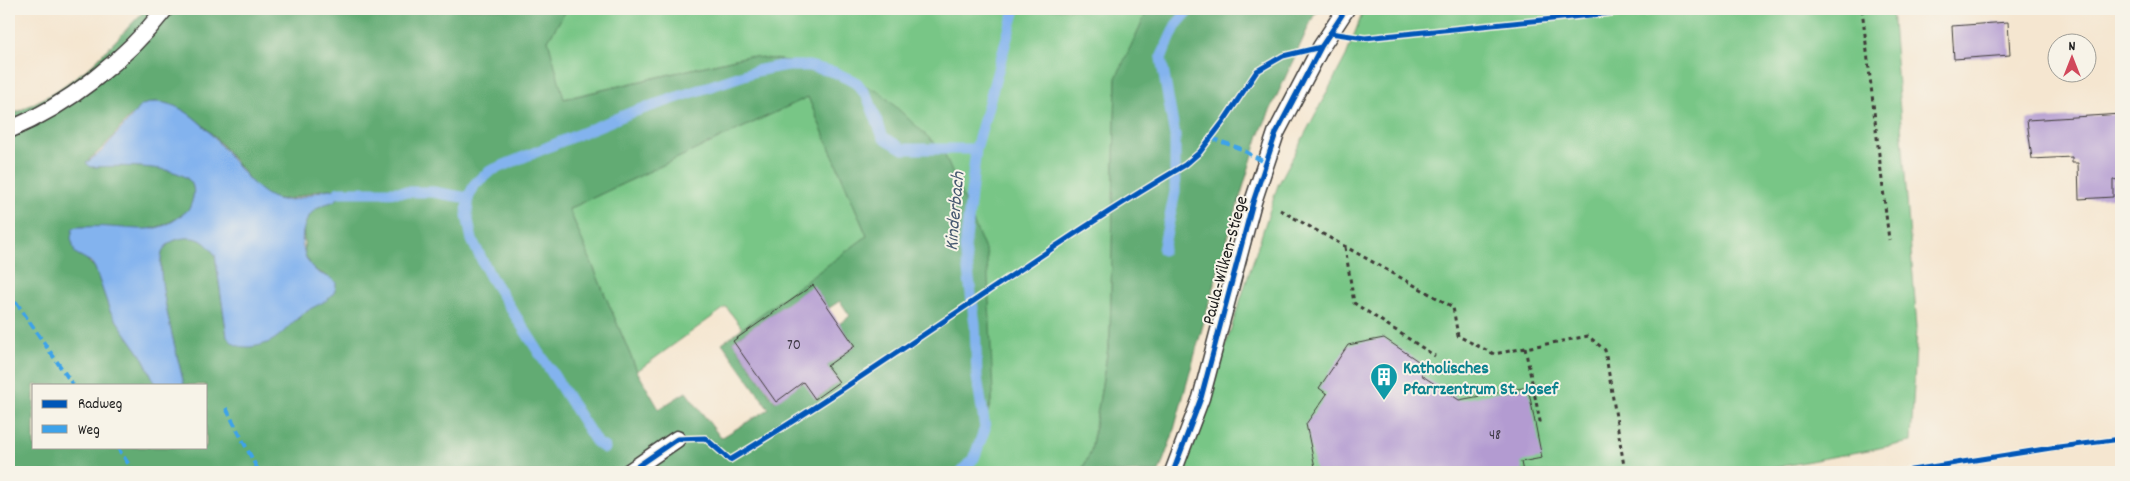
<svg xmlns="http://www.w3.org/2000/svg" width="2130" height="481" font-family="Dekko,sans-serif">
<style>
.green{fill:#78c686;stroke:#4a7151}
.forest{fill:#62ab73;stroke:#3f6448;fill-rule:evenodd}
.water{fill:#83b3ee;stroke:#506885}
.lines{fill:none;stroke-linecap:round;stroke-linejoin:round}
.stream{stroke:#83b3ee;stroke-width:11}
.building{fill:#b39bd1}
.service-casing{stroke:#3d3a37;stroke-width:19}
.path{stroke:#3d3a37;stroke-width:3;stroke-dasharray:4 4;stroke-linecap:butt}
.service{stroke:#fff;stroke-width:16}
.quiet{stroke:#3da2ea;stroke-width:4;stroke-dasharray:8 4;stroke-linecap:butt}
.cycleway-casing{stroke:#f7f3e8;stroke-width:8}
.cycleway{stroke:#0057b8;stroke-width:5}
.labels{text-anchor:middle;stroke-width:4;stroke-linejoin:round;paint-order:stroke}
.number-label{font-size:15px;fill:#423c49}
.street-label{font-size:18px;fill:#1c1c1c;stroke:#f7f3e8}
.culture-label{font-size:18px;font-weight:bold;fill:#0d838f;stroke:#f7f3e8;text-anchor:start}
.water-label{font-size:19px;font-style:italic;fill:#455870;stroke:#f7f3e8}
</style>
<rect width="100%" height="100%" fill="#f7f3e8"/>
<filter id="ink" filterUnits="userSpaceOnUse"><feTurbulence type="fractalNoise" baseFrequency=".02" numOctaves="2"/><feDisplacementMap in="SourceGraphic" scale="10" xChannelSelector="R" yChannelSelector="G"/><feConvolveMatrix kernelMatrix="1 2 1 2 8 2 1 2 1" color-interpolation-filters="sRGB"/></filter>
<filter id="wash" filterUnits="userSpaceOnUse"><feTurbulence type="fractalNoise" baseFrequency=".0096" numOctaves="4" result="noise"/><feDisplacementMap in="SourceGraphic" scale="20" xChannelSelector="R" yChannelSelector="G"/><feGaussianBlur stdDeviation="1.12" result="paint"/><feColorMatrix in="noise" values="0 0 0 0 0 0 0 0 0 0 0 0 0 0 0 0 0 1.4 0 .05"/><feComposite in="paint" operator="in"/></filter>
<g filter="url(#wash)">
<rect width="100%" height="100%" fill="#f5e6d0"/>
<path class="green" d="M567,9H1148L1116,79L1110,336L1091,451L1081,472H971L993,394L943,151L748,56L563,99L548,40Z
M1364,9H1892L1917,327L1911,442L1752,472H1184L1278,185L1346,56Z
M808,97L867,236L743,329L726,307L637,371L569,209Z"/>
<path class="forest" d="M146,9H567L548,40L564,99L748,56L814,64L880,92L943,151L987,254L993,394L971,472H9V116L52,94L90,67ZM808,97L867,236L722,343L769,409L721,438L686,392L659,409L637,371L569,209ZM154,102C191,102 221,144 242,170C249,179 256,190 266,195C292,210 320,180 339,192L340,195L312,211L303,226L305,255L313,269L327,276L304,312L297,320L227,336L215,255C211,249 208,244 202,241C190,233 167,238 162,253C155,275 178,357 184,385H206V447H34V385H156L143,358L110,311L95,268L86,259L78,227C122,227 153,241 189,209C193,200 197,188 189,180C172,163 114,166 91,167L89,159C112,145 129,107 154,102ZM813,286L829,308L840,301L850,316L839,324L855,346L827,366L839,382L816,399L803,382L775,402L733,341Z
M1148,9H1320L1313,17L1259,135L1221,260L1172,437L1159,472H1081L1091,451L1110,336L1116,78Z"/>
<path class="water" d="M154,102C212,102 240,196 282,200C298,202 314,191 330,189L336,190L340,195C336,204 325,202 317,208C299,221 297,253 314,269C320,276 330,275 336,283C337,301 315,304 304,313C283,329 279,344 250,347C239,347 233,346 227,336L215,255C209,246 202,238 191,238C180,237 166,241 162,253C155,276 178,357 184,385H156L143,358L110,311L95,268L91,262L75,253L71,238L73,228L78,227C89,227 99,226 110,227C146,229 160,235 189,209C193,200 197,188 189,180C174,164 113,166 91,167L86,163L101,152L142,105Z"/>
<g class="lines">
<path class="stream" d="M339,192H433L468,198
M1163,250L1175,192V136L1161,58L1176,25L1190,9
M605,448L597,443L490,276L472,240L467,215L468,198L475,184L490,171L630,113L756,71L781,66H809L834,72L857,83L868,98L883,137L903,149H976
M961,472L974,458L985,428L977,377L975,324L965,248L976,149L1015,9"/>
</g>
<g id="blocks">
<path class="building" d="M2008,22L2010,55L1954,59L1952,26Z
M2121,114V179L2113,180V197L2079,199L2078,163H2072V157L2032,159L2027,120Z
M813,285L855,346L827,366L839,382L815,399L803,382L776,402L733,341Z
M1384,338L1427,367L1421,375L1459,400L1528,387L1542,458L1521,462L1523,472H1316L1306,424L1327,394L1319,388L1348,345Z"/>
</g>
</g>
<g filter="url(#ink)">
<use href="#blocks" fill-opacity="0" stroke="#3d3a37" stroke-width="1"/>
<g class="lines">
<defs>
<path id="service" d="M9,130C68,105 125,60 165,9
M629,472L677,439
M1173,472L1201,398L1253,202L1276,133L1321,47L1346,9"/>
</defs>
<use href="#service" class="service-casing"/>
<path class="path" d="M1862,9L1889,240
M1280,210L1453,307L1458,336L1494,354L1588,336L1605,350L1625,472
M1345,247L1354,303L1435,356
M1525,348L1541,426"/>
<use href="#service" class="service"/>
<path class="quiet" d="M1211,138L1239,148L1266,163
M9,292L73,385
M226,408L259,472
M117,447L134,472"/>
<defs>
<path id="cycleway" d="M1330,33L1365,38L1650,9
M629,472L677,439L705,438L730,460C885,367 1029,257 1185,165L1200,152L1223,122L1257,71L1283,56L1321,47
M1173,472L1201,398L1253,202L1276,133L1321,47L1346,9
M1899,472L2051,448L2121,439"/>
</defs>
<use href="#cycleway" class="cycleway-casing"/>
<use href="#cycleway" class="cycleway"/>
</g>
</g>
<defs>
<symbol id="building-pin" viewBox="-11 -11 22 30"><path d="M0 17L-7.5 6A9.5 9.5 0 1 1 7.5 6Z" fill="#0f9aa8" stroke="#f7f3e8"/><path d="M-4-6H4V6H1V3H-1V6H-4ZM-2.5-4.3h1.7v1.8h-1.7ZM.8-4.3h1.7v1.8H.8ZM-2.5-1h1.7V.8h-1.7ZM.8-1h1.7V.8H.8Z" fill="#fff"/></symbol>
</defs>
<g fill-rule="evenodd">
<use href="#building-pin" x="1368" y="361" width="32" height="43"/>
</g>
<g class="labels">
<g class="number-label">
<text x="794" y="349">70</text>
<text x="1495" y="439">48</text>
</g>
<g class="street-label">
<text transform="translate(1224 260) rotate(-75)" y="6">Paula-Wilken-Stiege</text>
</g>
<g class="culture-label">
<text x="1403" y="373">Katholisches<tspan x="1403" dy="21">Pfarrzentrum St. Josef</tspan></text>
</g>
<g class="water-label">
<text transform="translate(953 211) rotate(-85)" y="7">Kinderbach</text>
</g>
</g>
<rect width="2130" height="481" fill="none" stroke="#f7f3e8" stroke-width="30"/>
<rect x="32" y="384" width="175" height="65" fill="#f7f3e8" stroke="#9f9d96"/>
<rect x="42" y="400" width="25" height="8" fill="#0057b8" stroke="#9f9d96"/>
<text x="78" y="408" font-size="15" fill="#1c1c1c">Radweg</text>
<rect x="42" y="425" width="25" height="8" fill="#3da2ea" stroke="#9f9d96"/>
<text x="78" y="434" font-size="15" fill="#1c1c1c">Weg</text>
<g transform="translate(2072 58)"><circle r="24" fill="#f7f3e8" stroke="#9f9d96"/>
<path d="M0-4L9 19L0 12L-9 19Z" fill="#d1495b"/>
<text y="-8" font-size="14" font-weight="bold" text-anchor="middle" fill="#1c1c1c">N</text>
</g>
</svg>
